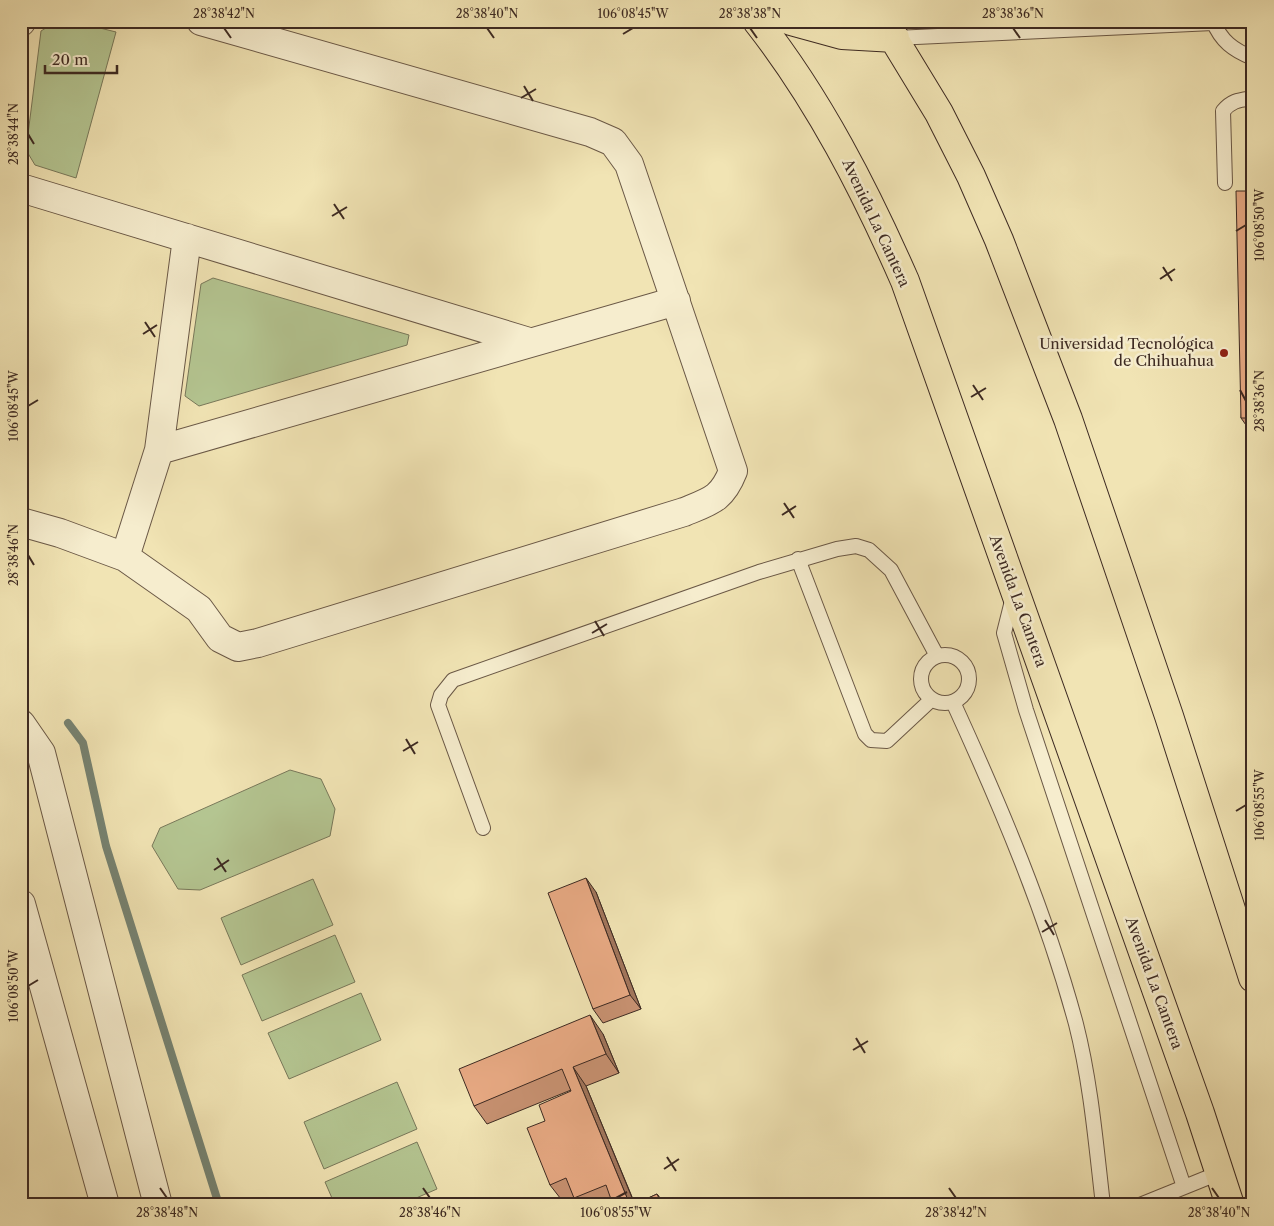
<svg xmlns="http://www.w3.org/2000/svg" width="1274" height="1226" font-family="'Libre Caslon Text',serif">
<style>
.green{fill:#b4c591;stroke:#78785a}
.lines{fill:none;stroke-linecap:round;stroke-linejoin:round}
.stream{stroke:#768372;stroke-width:8}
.service-casing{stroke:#6a5846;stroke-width:16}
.minor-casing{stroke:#6a5846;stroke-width:30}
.primary-casing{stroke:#3d2a22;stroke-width:30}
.service{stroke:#f6edce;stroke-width:14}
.minor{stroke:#f6edce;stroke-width:28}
.primary{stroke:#f1e4b4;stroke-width:28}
.wall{fill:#c79171;stroke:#3d2a22}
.shaded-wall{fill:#a2765c;stroke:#3d2a22}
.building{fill:#e7a983;stroke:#3d2a22}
.ticks{fill:none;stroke:#3d2a22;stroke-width:2}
.poi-dot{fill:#8f2418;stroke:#f6edce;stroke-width:2}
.labels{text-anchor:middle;stroke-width:5;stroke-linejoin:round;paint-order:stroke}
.street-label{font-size:15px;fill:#3d2a22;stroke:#f6edce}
.poi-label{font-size:15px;fill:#3d2a22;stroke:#f6edce;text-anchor:end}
.neatline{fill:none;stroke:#3d2a22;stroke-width:2}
.ticks-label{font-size:12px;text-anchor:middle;fill:#3d2a22}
</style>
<rect width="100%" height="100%" fill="#f1e4b4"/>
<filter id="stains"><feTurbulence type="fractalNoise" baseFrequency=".004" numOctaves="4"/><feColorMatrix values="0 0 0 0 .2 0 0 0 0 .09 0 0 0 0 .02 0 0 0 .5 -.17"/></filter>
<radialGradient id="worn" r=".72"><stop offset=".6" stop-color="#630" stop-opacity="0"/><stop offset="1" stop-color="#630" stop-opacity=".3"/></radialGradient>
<path class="green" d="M57,21H72L116,32L76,178L35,165L26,150L41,31Z
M213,278L409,335L407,345L199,406L185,396L201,284Z
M290,770L321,779L335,809L330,836L200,890L178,889L152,846L160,828Z
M313,879L333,925L241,965L221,918Z
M335,935L355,982L262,1021L242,975Z
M361,993L381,1040L289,1079L268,1033Z
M397,1082L417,1129L324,1169L304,1122Z
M417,1142L437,1189L400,1205H335L325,1182Z"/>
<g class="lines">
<path class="stream" d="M68,723L83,743L106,846L219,1205"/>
<defs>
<path id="service" d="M1213,21C1221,41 1233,50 1253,58
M895,38L1213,23
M1225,183L1223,111C1232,100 1240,100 1253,98
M798,559L865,734L871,740L887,741L932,699
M1013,597L1004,633L1026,710L1184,1187
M921 679a24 24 0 1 1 48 0a24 24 0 1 1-48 0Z
M953,702C1001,807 1046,913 1076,1024C1091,1083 1096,1145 1103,1205
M483,828L438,705L441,695L453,680L759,572L837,549L856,546L869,550L891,570L937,656
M1140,1205L1219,1173"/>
<path id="minor" d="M21,22V21
M21,188L529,342
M159,450L187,238
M21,522L60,533L125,557L199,609L220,638L238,647L258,643L684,512C711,501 722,499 733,471L629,164L613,142L590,132L201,21
M125,557L159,450L676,301
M21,724L41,753L158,1205
M21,904L105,1205"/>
<path id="primary" d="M757,21C819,100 865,190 905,281L1200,1113L1230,1205
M791,21L842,35L895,38
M883,21L939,113L971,176L999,240L1068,419L1169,716L1253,978"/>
</defs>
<use href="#service" class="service-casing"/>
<use href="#minor" class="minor-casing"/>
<use href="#primary" class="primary-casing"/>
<use href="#service" class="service"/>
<use href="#minor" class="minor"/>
<use href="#primary" class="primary"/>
</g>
<path class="wall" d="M1253,191V435L1241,418Z
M596,892L641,1009L603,1023L593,1009Z
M603,1034L619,1073L586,1086L635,1204L657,1194L665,1205H579L575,1199L564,1203L550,1185L545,1121L571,1091V1090L487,1124L474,1106Z"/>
<path class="shaded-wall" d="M586,878L596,892L641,1009L630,995Z
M590,1015L603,1034L619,1073L606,1054Z
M573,1067L586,1086L635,1205H630Z
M657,1194L665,1205H662Z"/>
<path class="building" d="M1236,191H1253V418H1241Z
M586,878L630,995L593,1009L548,893Z
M590,1015L606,1054L573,1067L630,1205H613L606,1185L574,1198L566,1178L550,1185L527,1128L545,1121L539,1105L571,1091L562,1069L474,1106L459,1069Z
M657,1194L662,1205H633Z"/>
<path class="ticks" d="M224,28L231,38M487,28L494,38M750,28L757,38M1013,28L1020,38M623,34L633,28M524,86L533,101M521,98L536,89M28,134L34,144M334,204L344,219M332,216L347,207M1236,231L1246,225M1163,267L1172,281M1160,279L1175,269M145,322L155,337M143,334L157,325M973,385L983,400M1240,390L1246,401M971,397L986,388M28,406L38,400M784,503L794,518M782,515L796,506M28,555L34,565M595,621L604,636M592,633L607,624M406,739L415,754M403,751L418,742M1236,811L1246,805M217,858L226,872M214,870L229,860M1045,920L1054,935M1042,932L1057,923M28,986L38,980M856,1038L865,1053M853,1050L868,1041M667,1157L676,1171M664,1169L679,1159M160,1188L167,1198M423,1188L430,1198M949,1188L956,1198M1212,1188L1219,1198M616,1198L627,1192"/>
<circle class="poi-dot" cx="1224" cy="353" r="5"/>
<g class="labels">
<g class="street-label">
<text transform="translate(876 223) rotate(65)" y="5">Avenida La Cantera</text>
<text transform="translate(1018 601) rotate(70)" y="5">Avenida La Cantera</text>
<text transform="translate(1154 983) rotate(70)" y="5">Avenida La Cantera</text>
</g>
<g class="poi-label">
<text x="1214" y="349">Universidad Tecnológica<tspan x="1214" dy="17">de Chihuahua</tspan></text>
</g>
</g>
<rect width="1274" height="1226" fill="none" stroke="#f1e4b4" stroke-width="55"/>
<path d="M45 65v8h72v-8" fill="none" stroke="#3d2a22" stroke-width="2.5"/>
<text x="52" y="65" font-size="15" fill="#3d2a22" stroke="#f6edce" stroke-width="4" paint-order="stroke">20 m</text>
<rect x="28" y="28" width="1218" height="1170" class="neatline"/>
<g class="ticks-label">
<text x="224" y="18">28°38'42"N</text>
<text x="487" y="18">28°38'40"N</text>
<text x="633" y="18">106°08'45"W</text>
<text x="750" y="18">28°38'38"N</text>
<text x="1013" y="18">28°38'36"N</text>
<text transform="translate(14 134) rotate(-90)" y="4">28°38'44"N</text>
<text transform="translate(1260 225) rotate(-90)" y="4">106°08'50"W</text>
<text transform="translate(1260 401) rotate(-90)" y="4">28°38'36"N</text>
<text transform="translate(14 406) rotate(-90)" y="4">106°08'45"W</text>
<text transform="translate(14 555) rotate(-90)" y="4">28°38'46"N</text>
<text transform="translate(1260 805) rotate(-90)" y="4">106°08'55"W</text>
<text transform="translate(14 986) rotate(-90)" y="4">106°08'50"W</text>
<text x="167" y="1217">28°38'48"N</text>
<text x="430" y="1217">28°38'46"N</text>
<text x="616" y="1217">106°08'55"W</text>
<text x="956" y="1217">28°38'42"N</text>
<text x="1219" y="1217">28°38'40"N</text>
</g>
<rect width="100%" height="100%" filter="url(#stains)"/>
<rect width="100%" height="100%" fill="url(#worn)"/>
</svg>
